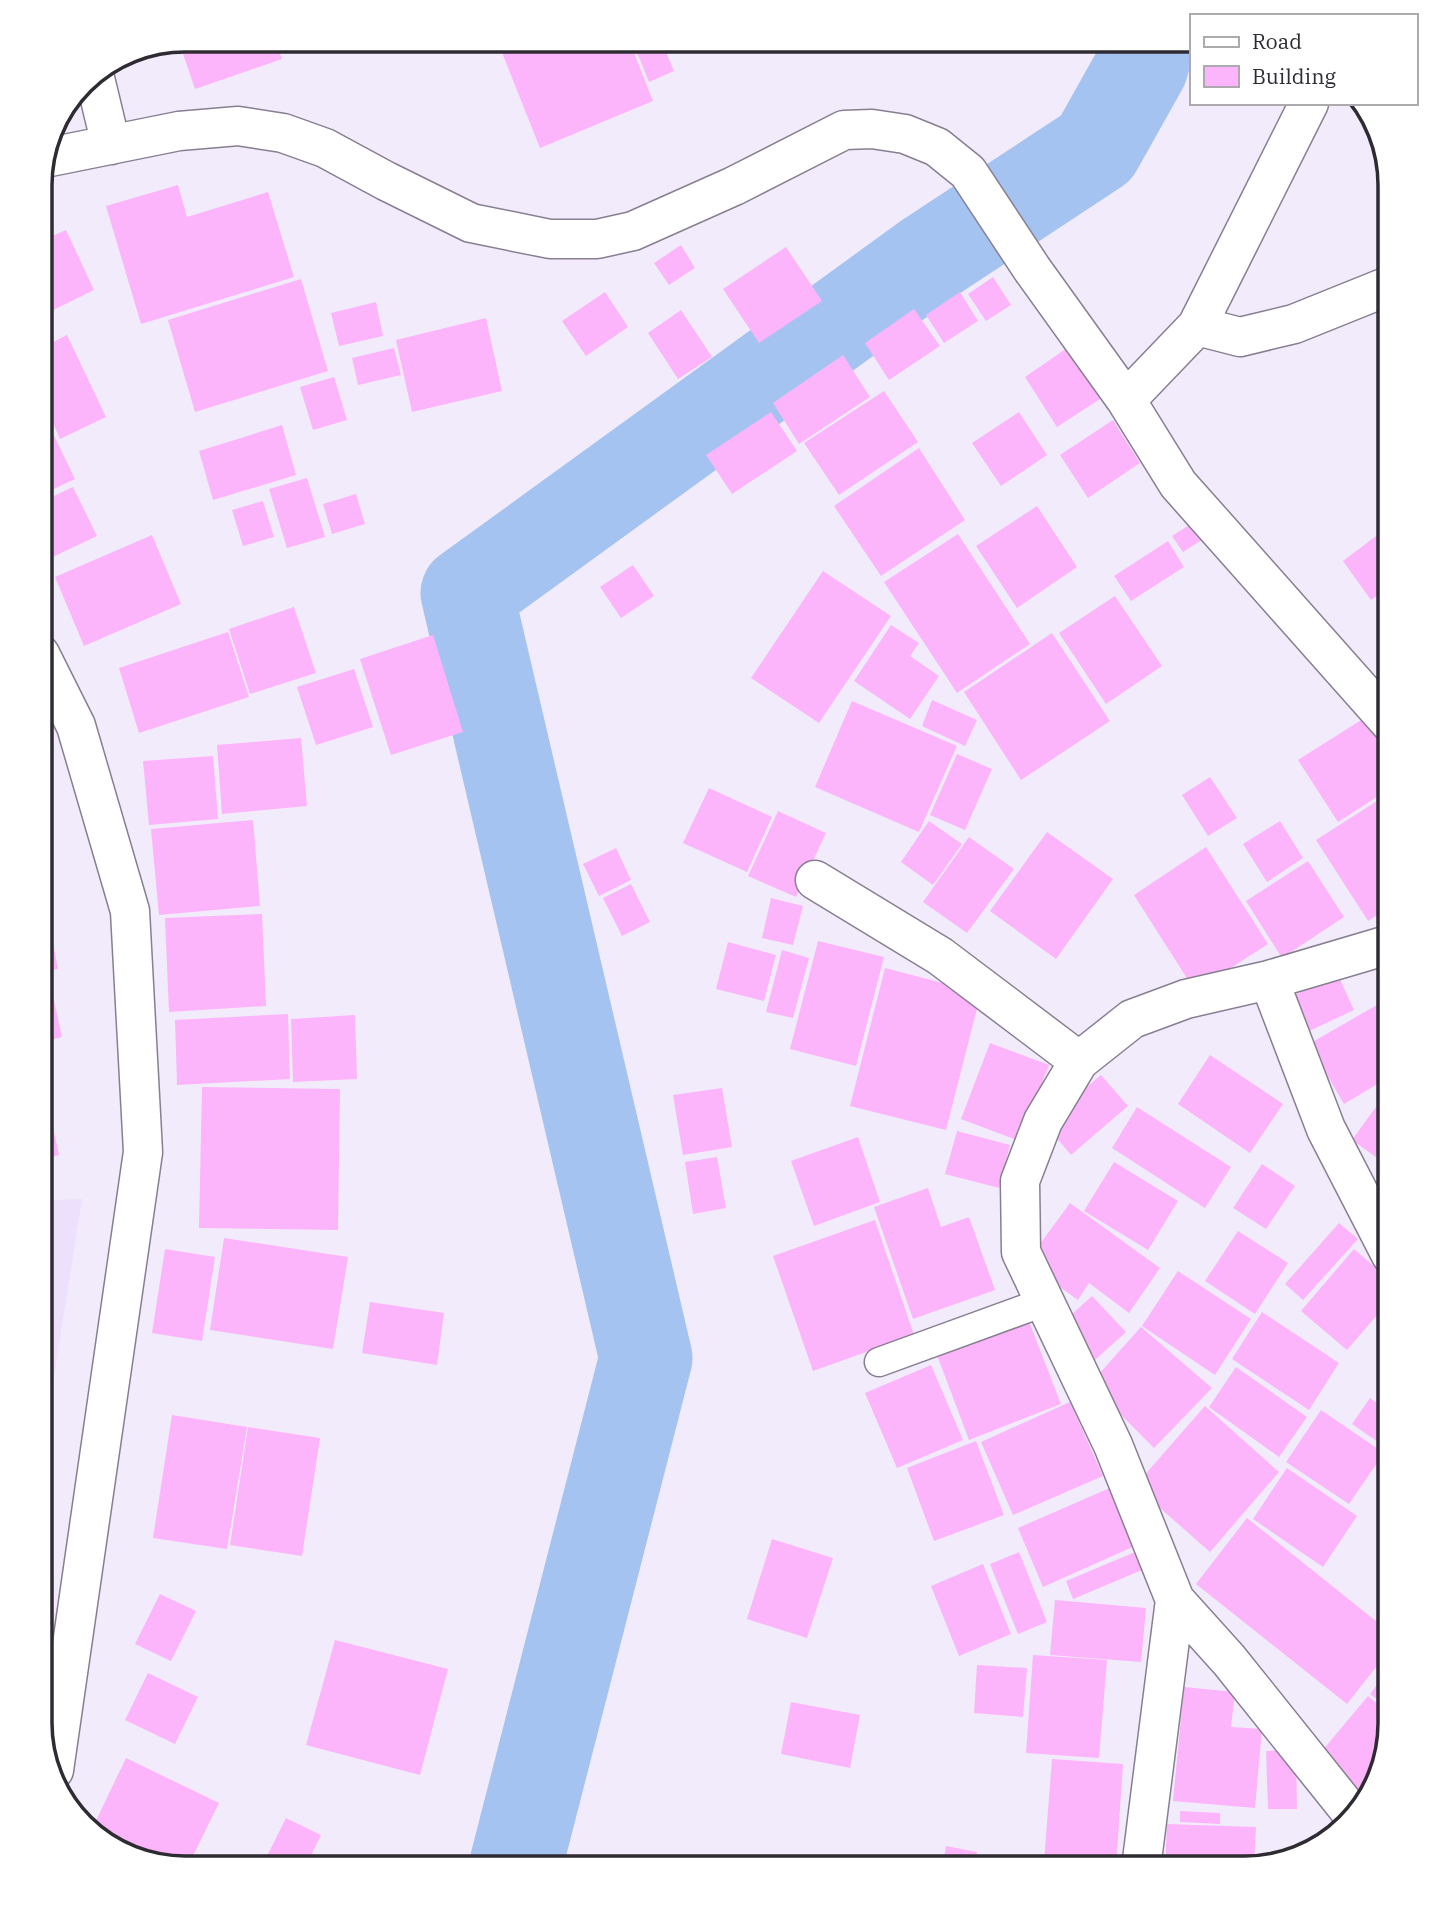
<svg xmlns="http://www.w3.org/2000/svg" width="1431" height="1908" font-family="'IBM Plex Serif',serif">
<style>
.built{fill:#ece0fc}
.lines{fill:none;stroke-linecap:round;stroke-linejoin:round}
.river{stroke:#a5c3f0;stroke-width:93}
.building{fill:#fcb5fa}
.lane-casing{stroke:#877f91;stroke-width:31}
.street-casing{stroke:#877f91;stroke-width:41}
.secondary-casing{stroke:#877f91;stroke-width:41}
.lane{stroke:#fff;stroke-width:28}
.street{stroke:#fff;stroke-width:38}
.secondary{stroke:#fff;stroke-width:38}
.rim{fill:none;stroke:#2f2b33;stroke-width:3.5}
</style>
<rect width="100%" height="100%" fill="#f2ebfc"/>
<path class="built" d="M82,1199L40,1465V1201Z"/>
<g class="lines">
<path class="river" d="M515,1868L646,1358L467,593L929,258L1096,148L1142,66L1149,41"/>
</g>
<path class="building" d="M185,40H275L282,59L195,89L179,42Z
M497,40H629L653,101L540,148Z
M632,40H661L674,71L649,82Z
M178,185L187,217L268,192L294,277L141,324L106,206Z
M66,230L94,290L41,316V241Z
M681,245L695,268L669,285L654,263Z
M786,247L822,301L759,343L723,289Z
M993,277L1011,305L986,321L968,294Z
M301,279L328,371L195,412L168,320Z
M605,292L628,327L586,356L562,321Z
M960,292L978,321L944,343L926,315Z
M376,302L383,336L339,346L331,313Z
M914,309L940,346L889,380L865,343Z
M681,310L712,357L678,379L648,333Z
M486,318L502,391L412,412L396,340Z
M67,335L106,417L60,439L50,416L41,421V348Z
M394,348L401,375L358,385L352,358Z
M1067,348L1100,399L1057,427L1025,377Z
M843,355L870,397L799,444L773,403Z
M334,377L347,420L313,430L300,387Z
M884,391L918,442L839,495L804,443Z
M771,412L797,451L732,494L706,455Z
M1019,412L1047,455L1001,486L972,443Z
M1113,420L1140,463L1088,498L1060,455Z
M47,421L75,479L41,495V424Z
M282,425L296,475L213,500L199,451Z
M919,448L965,520L881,576L834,506Z
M307,478L325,537L287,548L269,489Z
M73,487L97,536L42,562L41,502Z
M356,494L365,524L332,534L323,504Z
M263,501L274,537L243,546L232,510Z
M1037,506L1077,567L1017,608L976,546Z
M1197,520L1208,536L1183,552L1172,536Z
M1388,527L1391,531V586L1371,600L1343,561Z
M958,534L1030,644L957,693L884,582Z
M152,535L181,604L84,646L55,577Z
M1168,541L1184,567L1131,601L1114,576Z
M633,565L654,596L621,618L600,587Z
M823,571L891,616L819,723L751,678Z
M1115,596L1162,666L1106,704L1059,633Z
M294,607L316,673L250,694L229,629Z
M891,625L919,643L910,656L939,676L910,719L854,681Z
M228,632L249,697L139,733L119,668Z
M1052,633L1110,721L1021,780L964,692Z
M433,635L463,732L391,755L360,659Z
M354,669L373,727L316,745L297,687Z
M932,700L977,720L965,746L922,726Z
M852,701L957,746L919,832L815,787Z
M1366,717L1391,756V788L1338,822L1298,760Z
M301,738L307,806L222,814L217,745Z
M957,754L992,769L965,830L930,815Z
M213,756L218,819L149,825L143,761Z
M1210,777L1237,818L1208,836L1182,795Z
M709,788L772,817L747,872L683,843Z
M1391,792V906L1368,921L1316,840Z
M778,811L826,833L796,897L748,876Z
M253,820L260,906L159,915L151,829Z
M929,821L962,844L933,885L901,862Z
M1280,821L1303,858L1267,882L1243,844Z
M1047,832L1113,879L1056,959L990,911Z
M969,837L1014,869L967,933L923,902Z
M1206,847L1268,944L1195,991L1134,895Z
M616,848L631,880L599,896L583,864Z
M1308,861L1344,917L1282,958L1246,901Z
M40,866L47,890L40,892Z
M631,884L650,922L622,936L603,898Z
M771,898L803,906L793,945L762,938Z
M44,899L50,929L40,932V900Z
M262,914L266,1006L169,1012L165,918Z
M51,932L58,969L40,972V934Z
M818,941L884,957L856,1066L790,1049Z
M728,942L776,955L764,1001L716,989Z
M782,950L809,958L793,1018L766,1012Z
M885,968L981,993L946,1130L850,1106Z
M48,974L62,1037L40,1043V976Z
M1338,975L1354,1010L1305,1033L1288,998Z
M1389,998L1391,1076L1344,1104L1309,1044Z
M288,1014L290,1079L177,1085L175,1020Z
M355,1015L357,1079L293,1082L291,1019Z
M990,1043L1049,1065L1019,1141L961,1119Z
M1210,1055L1283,1104L1250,1153L1178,1104Z
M40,1068L59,1155L40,1159Z
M1101,1075L1128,1106L1071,1155L1044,1123Z
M1391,1086V1168L1352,1140Z
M202,1087L340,1089L338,1230L199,1228Z
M722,1088L732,1147L683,1155L673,1095Z
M1137,1107L1231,1167L1205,1208L1112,1148Z
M957,1131L1010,1145L999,1188L945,1174Z
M858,1137L880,1202L814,1226L791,1161Z
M717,1157L726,1208L693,1214L685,1162Z
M1114,1162L1178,1201L1148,1250L1084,1211Z
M1262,1164L1295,1186L1266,1229L1233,1208Z
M928,1188L941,1227L969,1217L995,1290L913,1319L874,1207Z
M1070,1203L1160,1268L1129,1313L1089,1283L1078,1300L1026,1263Z
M875,1220L914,1335L813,1371L773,1256Z
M1339,1223L1358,1239L1303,1300L1285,1284Z
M1238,1231L1288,1263L1255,1314L1205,1281Z
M224,1238L348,1257L333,1349L210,1330Z
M165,1249L215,1257L202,1341L152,1333Z
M1354,1249L1391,1281V1299L1347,1350L1301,1311Z
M1178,1271L1251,1319L1215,1375L1142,1326Z
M1092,1296L1126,1332L1094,1361L1060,1325Z
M370,1302L444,1313L437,1365L362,1353Z
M1262,1312L1339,1363L1309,1410L1232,1359Z
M1028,1319L1061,1404L969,1440L937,1355Z
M1141,1327L1212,1388L1154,1448L1090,1384Z
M931,1365L963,1440L897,1468L865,1393Z
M1236,1367L1307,1417L1279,1457L1209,1407Z
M1370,1398L1391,1413V1445L1388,1449L1352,1424Z
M1070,1402L1103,1476L1013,1515L981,1442Z
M1205,1406L1279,1472L1210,1552L1135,1486Z
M1321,1410L1384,1453L1349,1504L1286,1462Z
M172,1415L247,1427L227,1549L153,1538Z
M248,1427L320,1438L302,1556L230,1545Z
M976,1441L1004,1515L934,1541L907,1468Z
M1287,1468L1357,1516L1323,1567L1253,1519Z
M1112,1487L1137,1545L1043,1587L1018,1528Z
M1247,1518L1391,1633V1648L1347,1704L1196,1584Z
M772,1539L833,1558L807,1638L747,1619Z
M1140,1550L1147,1568L1073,1599L1066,1581Z
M1019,1552L1047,1622L1018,1634L990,1564Z
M983,1564L1011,1634L959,1656L931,1586Z
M160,1594L196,1611L171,1661L135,1644Z
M1055,1600L1146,1608L1141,1662L1050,1655Z
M335,1640L448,1669L420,1775L306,1745Z
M1033,1655L1107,1660L1099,1758L1026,1753Z
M977,1665L1027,1668L1023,1717L974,1713Z
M1391,1666V1710L1370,1694Z
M148,1673L198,1697L175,1744L125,1720Z
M1184,1687L1235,1692L1231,1727L1262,1729L1255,1808L1173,1801Z
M1368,1696L1391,1715V1723L1372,1795L1367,1800L1317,1757Z
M791,1702L860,1715L850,1768L781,1754Z
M1296,1750L1297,1809H1268L1266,1751Z
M126,1758L219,1803L187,1868L113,1849L92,1829Z
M1052,1759L1123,1764L1116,1868L1044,1862Z
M1180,1811L1220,1813V1824L1180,1822Z
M286,1818L321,1835L305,1868H270L263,1864Z
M1167,1824L1256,1827L1254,1865L1246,1868H1165Z
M946,1846L977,1852L974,1868H942Z"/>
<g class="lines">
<defs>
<path id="lane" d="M879,1362L1044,1302"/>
<path id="street" d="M94,74L111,145
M45,158L179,131L238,126L283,133L325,148L386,181L471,223L550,239H597L633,231L734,186L844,130L872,129L905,134L937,147L968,172L1032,269L1126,400L1178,484L1391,724
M1197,326L1240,337L1294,324L1391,285
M1126,400L1197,326L1309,103
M815,880L940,956L1079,1061
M1269,980L1326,1129L1391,1255
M1175,1600L1229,1660L1353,1815
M1141,1868L1175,1600L1113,1445L1021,1252L1020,1181L1043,1121L1079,1061L1132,1019L1186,999L1269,980L1391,944"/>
<path id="secondary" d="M40,654L76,726L130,911L143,1152L54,1770"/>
</defs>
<use href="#lane" class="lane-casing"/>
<use href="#street" class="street-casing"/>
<use href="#secondary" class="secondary-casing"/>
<use href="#lane" class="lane"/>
<use href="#street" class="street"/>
<use href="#secondary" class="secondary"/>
</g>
<path d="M0 0H1431V1908H0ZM185 52H1245A133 133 0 0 1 1378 185V1723A133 133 0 0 1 1245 1856H185A133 133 0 0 1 52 1723V185A133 133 0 0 1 185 52Z" fill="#fff" fill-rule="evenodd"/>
<path class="rim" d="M185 52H1245A133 133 0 0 1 1378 185V1723A133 133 0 0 1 1245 1856H185A133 133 0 0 1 52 1723V185A133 133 0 0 1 185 52Z"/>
<rect x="1190" y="14" width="228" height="91" fill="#ffffff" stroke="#acaaad" stroke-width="2"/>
<rect x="1204" y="37" width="35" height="10" fill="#ffffff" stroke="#acaaad" stroke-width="2"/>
<text x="1252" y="49" font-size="21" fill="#2f2b33">Road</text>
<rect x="1204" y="66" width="35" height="21" fill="#fcb5fa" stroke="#acaaad" stroke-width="2"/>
<text x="1252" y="84" font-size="21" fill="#2f2b33">Building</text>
</svg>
